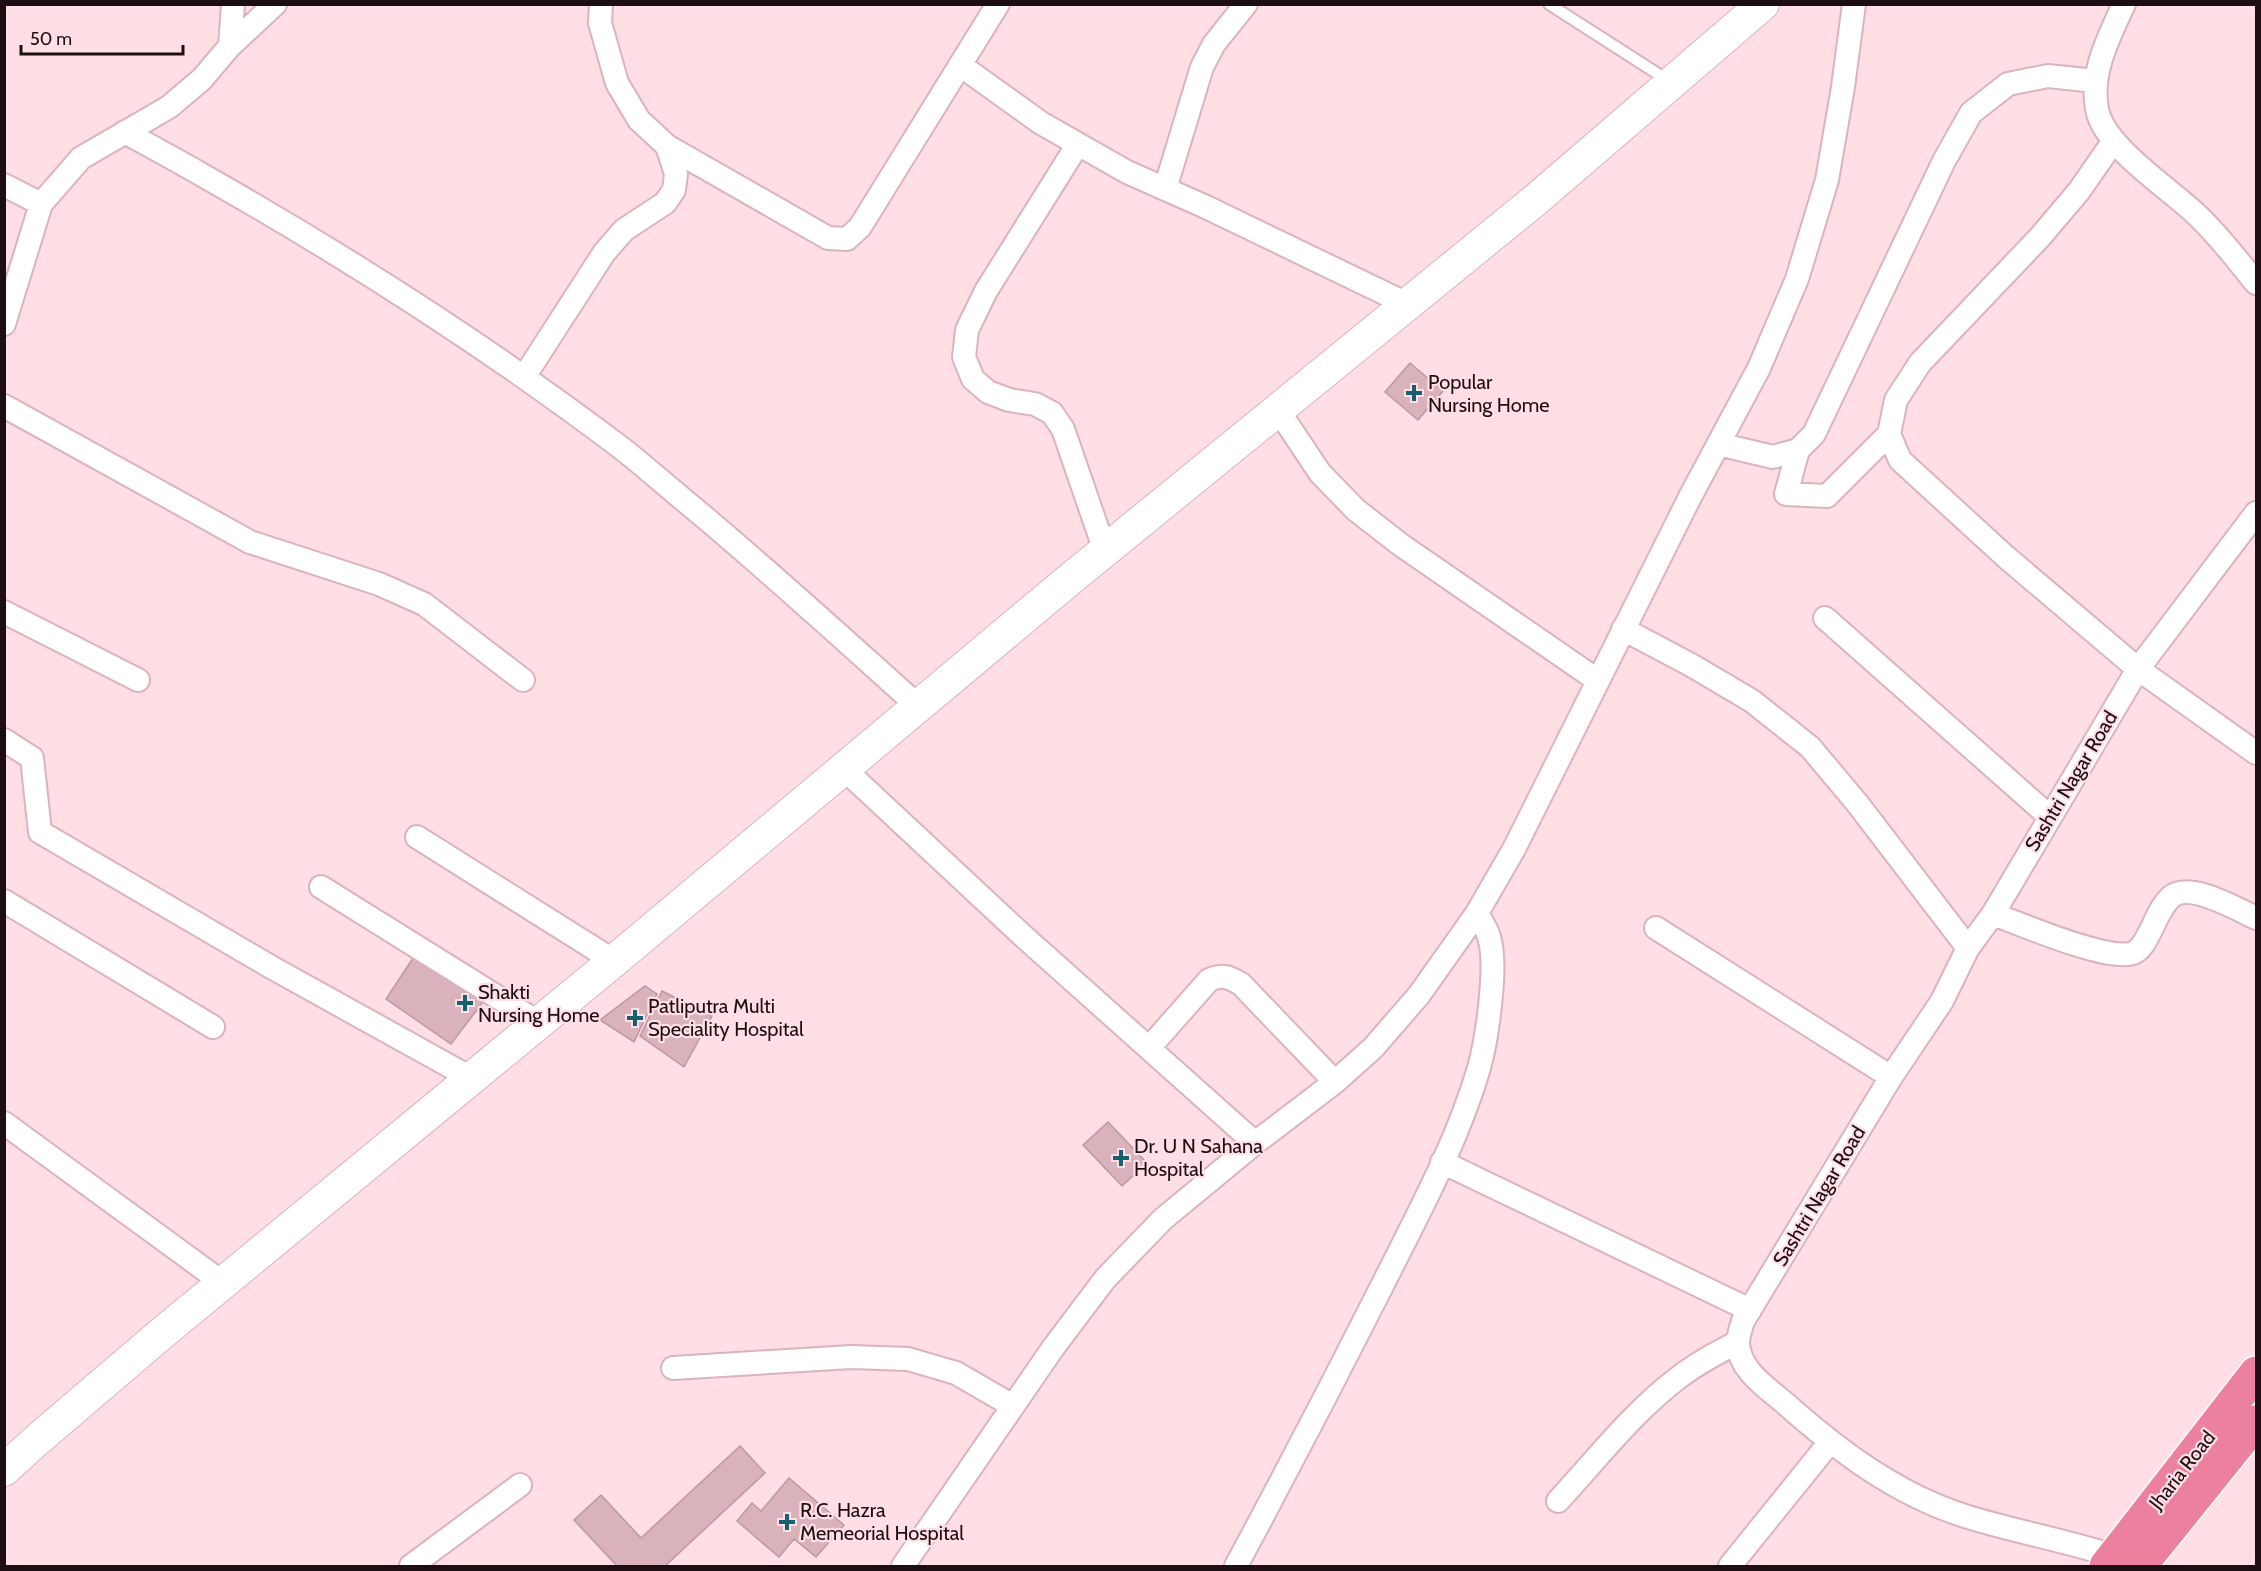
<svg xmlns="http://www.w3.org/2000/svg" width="2261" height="1571" font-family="Cabin,sans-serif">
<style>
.building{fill:#d9b2bb;stroke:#be97a0;stroke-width:1.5}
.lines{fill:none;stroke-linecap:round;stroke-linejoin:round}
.lane-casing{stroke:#dbb3bd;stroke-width:14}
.street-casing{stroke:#dbb3bd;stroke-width:26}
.secondary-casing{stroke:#dbb3bd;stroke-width:34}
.highway-casing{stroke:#fff;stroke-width:36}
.lane{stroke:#fff;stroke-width:10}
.street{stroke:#fff;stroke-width:22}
.secondary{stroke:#fff;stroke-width:32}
.highway{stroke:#ec809f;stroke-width:33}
.poi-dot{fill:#16616e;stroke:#ffdee6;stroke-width:2}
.labels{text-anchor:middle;stroke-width:4.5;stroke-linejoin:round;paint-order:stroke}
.poi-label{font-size:20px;fill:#1c0e12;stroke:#ffdee6;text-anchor:start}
.street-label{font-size:20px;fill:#1c0e12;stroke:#ffdee6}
</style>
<rect width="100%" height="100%" fill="#ffdee6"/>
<path class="building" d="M1410,363L1443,391L1418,420L1385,392Z
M417,952L486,998L451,1044L386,999Z
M645,986L657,994L634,1042L600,1020Z
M662,991L712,1016L684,1067L640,1036Z
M1108,1122L1147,1163L1122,1186L1083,1145Z
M740,1446L765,1473L665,1566H617L574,1520L601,1495L641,1538Z
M789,1478L844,1525L816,1557L794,1539L779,1557L737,1521L752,1503L761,1511Z"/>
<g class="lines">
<defs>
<path id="lane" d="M1549,4L1669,81"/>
<path id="street" d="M601,4L600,23L617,83L639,120L667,146L828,238L847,239L860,227L998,4
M2124,4C2109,37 2090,72 2097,109C2104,148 2171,189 2199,217C2220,237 2238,261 2256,283
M230,46L275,4
M960,65L1041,123L1127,172L1206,207L1409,305
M125,132C296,225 464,329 620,447C642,464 663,483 685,501C765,567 841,637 918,706
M2113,142L2079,191L2040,237L1920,363L1896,400L1889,434L1900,460L2006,557L2138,669L2256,753
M1078,144L986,291L967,330L964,357L973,379L988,392L1009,400L1035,404L1052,413L1063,429L1105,551
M4,185L41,204
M1165,189L1202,67L1214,44L1246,4
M4,324L41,204L81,158L169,107L202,79L230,46L233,4
M524,377L604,253L624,230L665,203L674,190L676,174L667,146
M4,406L250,542L379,584L424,604L523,680
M1278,410L1320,473L1356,510L1401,545L1597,680
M1718,444L1773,457L1798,450L1814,434L1944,161L1971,113L2008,84L2048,76L2095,81
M1798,450L1786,494L1827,496L1889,434
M4,612L138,680
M1825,618L2050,817
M1623,629L1691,665L1752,701L1810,747L1857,803L1968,948
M4,740L32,758L40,832L271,967L471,1078
M844,769L1022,935L1255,1143
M417,837L614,961
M321,887L539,1023
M4,901L213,1027
M1993,914C2021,924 2108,962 2133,953C2141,950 2146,940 2150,932C2156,920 2161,906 2171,897C2189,881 2237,909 2256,918
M1656,928L1891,1077
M1149,1048L1209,980C1223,974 1229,977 1241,984L1335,1082
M4,1123L223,1283
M1442,1162L1750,1310
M673,1368L851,1357L908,1359L956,1373L1013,1406
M1558,1501C1596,1460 1633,1412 1678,1378C1697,1363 1717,1353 1738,1342
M2126,1560C2074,1542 2020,1533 1968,1517C1899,1496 1840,1452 1787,1405C1769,1389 1739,1371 1738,1343C1738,1336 1741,1328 1743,1321L1891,1077L1942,1001L1968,948L1993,914L2138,669L2256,513
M411,1566L520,1485
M903,1566L1053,1348L1105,1279L1163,1219L1255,1143L1335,1082L1373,1048L1419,995L1477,913L1514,849L1690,497L1759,368L1797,279L1827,180L1843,87L1854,4
M1236,1566C1286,1473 1335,1379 1383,1284C1418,1214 1457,1143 1479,1068C1487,1039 1498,965 1489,937C1487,929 1481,921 1477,913
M1730,1566L1830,1442"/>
<path id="secondary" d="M4,1470L37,1440L161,1334L614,961L1069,580L1533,202L1763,4"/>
<path id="highway" d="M2106,1566L2256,1373
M2140,1566L2256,1422"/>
</defs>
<use href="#lane" class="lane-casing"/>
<use href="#street" class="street-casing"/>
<use href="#secondary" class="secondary-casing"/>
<use href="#highway" class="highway-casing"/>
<use href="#lane" class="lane"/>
<use href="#street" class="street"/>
<use href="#secondary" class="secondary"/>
<use href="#highway" class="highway"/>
</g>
<g class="poi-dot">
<path d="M1411 384h6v6h6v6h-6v6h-6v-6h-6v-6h6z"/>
<path d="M462 994h6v6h6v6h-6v6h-6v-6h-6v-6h6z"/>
<path d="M632 1009h6v6h6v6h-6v6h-6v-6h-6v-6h6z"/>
<path d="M1118 1149h6v6h6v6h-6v6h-6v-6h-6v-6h6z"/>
<path d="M784 1513h6v6h6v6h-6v6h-6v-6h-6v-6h6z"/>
</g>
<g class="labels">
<g class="poi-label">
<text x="1428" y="389">Popular<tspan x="1428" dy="23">Nursing Home</tspan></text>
<text x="478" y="999">Shakti<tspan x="478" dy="23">Nursing Home</tspan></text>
<text x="648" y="1013">Patliputra Multi<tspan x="648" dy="23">Speciality Hospital</tspan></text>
<text x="1134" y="1153">Dr. U N Sahana<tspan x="1134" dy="23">Hospital</tspan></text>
<text x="800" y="1517">R.C. Hazra<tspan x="800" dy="23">Memeorial Hospital</tspan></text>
</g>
<g class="street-label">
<text transform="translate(2071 781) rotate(-59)" y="7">Sashtri Nagar Road</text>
<text transform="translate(1819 1196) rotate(-59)" y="7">Sashtri Nagar Road</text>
<text transform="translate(2182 1470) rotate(-52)" y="7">Jharia Road</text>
</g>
</g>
<rect width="2261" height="1571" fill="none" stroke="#1c0e12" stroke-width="12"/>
<path d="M21 45v9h162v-9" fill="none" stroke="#1c0e12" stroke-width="3"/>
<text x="30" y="45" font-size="18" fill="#1c0e12" stroke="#ffdee6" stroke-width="4.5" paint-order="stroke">50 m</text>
</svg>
